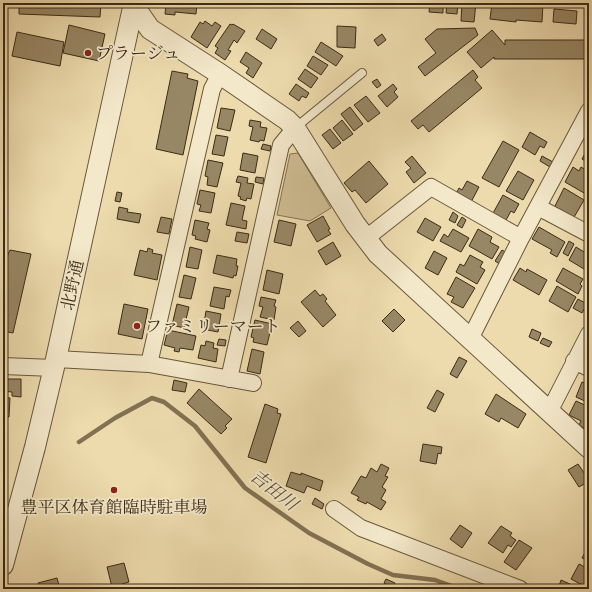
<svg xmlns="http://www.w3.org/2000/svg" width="592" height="592" font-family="'IM FELL Double Pica','Noto Serif JP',serif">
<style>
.green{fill:#cfbd93;stroke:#867454}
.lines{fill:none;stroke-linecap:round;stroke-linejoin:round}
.stream{stroke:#827152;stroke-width:4.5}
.building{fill:#988765;stroke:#3c2b16}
.service-casing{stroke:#68573c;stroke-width:10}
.minor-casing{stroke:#68573c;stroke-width:18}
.tertiary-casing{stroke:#68573c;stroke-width:22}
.service{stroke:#f3e8ca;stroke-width:8}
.minor{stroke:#f3e8ca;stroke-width:16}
.tertiary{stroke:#f3e8ca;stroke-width:20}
.poi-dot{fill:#8f2418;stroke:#f3e8ca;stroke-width:1.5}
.labels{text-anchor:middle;stroke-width:3.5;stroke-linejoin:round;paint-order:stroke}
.poi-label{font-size:17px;fill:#3c2b16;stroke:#f3e8ca;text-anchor:start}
.street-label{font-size:17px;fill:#3c2b16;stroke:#f3e8ca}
.water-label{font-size:18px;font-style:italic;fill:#5f4e34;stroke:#f3e8ca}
</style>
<rect width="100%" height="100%" fill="#eddbad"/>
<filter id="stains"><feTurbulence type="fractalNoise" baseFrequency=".005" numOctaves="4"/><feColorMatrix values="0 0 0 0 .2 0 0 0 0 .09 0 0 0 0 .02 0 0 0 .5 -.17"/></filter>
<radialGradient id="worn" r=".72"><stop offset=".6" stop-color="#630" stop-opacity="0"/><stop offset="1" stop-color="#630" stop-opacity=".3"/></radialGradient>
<path class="green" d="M298,153L331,208L310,221L277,215L290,154Z"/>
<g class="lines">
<path class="stream" d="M79,442L115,418L152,398L164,402L195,426L245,488L309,533L368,564L393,575L435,580L460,589"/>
</g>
<path class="building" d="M19,3H101L100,17L19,14Z
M166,3H197L196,14L175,12V15L165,14Z
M406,3H422V6L406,5Z
M430,3H443V13L429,12Z
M447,3H458L457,14L446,13Z
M462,3H476L474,22L461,21Z
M492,3H543L542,22L516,20V22L490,19Z
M554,9L577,11L576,24L553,22Z
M205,21L212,26L215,22L221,26L207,48L191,37L200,22L203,24Z
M230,24L232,25L233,24L245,31L237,43L234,40L228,50L231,51L225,60L215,53L218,48L215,46Z
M69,25L105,34L99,61L63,53Z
M337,26L356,27L355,48L337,47Z
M475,28L478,35L425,76L418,67L436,53L425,39L437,29Z
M262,29L277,39L271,49L256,39Z
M492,30L505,45V40H586V48L589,49V59H494V57L481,68L467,52Z
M17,32L64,42L60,66L12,56Z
M382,34L386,40L378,46L374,40Z
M321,42L343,56L336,66L315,52Z
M246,52L262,63L253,78L246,73L249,68L240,62Z
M313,56L328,65L321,75L307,66Z
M305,69L318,78L311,88L298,79Z
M473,70L478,77L475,80L482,88L429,132L423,125L418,129L411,121Z
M172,71L188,74L187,78L198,81L183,155L156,149Z
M377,79L381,85L377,88L372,82Z
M296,84L309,93L306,98L302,96L299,101L289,94Z
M393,84L397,89L394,92L398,97L387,107L378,96Z
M366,96L380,113L368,122L354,105Z
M350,107L363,124L354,131L341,114Z
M221,108L235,110L230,131L217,128Z
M250,120L261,122L260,127L267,128L264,141L260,140L259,142L250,140L253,127L249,126Z
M342,120L353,134L343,141L333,128Z
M330,129L341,143L333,149L322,135Z
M530,132L547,142L544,148L540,146L535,155L522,147Z
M216,135L228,137L224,156L212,154Z
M503,141L519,150L499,187L482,178Z
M263,144L271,146L270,151L261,149Z
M589,146V163L582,159Z
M243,153L258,156L255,173L240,170Z
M412,156L426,173L414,183L406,172L411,168L405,162Z
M542,156L553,162L550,167L540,161Z
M208,160L223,163L217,187L207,185L208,177L205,176Z
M369,161L388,184L366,203L355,190L352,192L344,183Z
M573,167L579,171L581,167L589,172V184L584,193L565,182Z
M518,171L534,180L523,200L506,191Z
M238,176L248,178L247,183L254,184L251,199L247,198L246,201L240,199L241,197L238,196L241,183L236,182Z
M256,177L264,178L263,184L255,182Z
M467,181L479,187L471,202L456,194L459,188L462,190Z
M564,188L584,200L573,219L554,208Z
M200,190L215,193L211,213L199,211L201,205L197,204Z
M117,192L122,193L120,202L115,201Z
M503,195L519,204L514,213L511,211L505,222L492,215Z
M231,203L245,206L242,220L247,221L246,229L226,225Z
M119,207L128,209L127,212L141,214L139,223L117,219Z
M453,212L458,216L455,223L449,220Z
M323,216L330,229L328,230L331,234L317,242L307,225Z
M161,217L172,219L169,234L157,232Z
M462,217L466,220L462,228L457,225Z
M425,218L441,227L433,241L417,232Z
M195,220L209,223L207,229L210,230L207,242L195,239L196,236L192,235Z
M279,220L296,224L291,246L274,242Z
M539,227L565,242L557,257L550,253L552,250L532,239Z
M453,229L469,238L461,252L440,241L444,234L448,237Z
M478,229L492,237L490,242L499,247L492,259L469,246Z
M237,232L249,234L247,243L235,241Z
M569,241L574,244L568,256L563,253Z
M333,242L341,256L326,265L318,251Z
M190,247L202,250L198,269L186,267Z
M576,247L589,255V272L569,260Z
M148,248L153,250L152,253L162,255L157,280L134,275L140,250L147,252Z
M10,250L31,254L13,333L3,331V258L6,259Z
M502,250L507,253L501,265L495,261Z
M434,251L447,258L438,275L425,268Z
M217,255L237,259L236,266H238L236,276L234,275L233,278L213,273Z
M470,255L483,262L480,267L485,270L477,284L456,272L460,264L464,266Z
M520,268L526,272L527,269L547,280L539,295L513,280Z
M563,268L583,279L580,284L582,286L578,294L556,281Z
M267,270L283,274L279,294L263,290Z
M184,275L196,278L191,299L179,297Z
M456,277L475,288L463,308L451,302L454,297L447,294Z
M557,286L576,297L568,312L549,301Z
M214,287L231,290L229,297L226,296L224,309L210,306Z
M315,290L320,296L323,294L327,299L325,301L336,315L323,327L301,302Z
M261,297L276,300L274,306L276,307L274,320L260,317L263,307L259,306Z
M578,299L587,304L582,313L573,308Z
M124,304L148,309L142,339L118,334Z
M177,304L189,307L184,328L172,325Z
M394,309L405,320L393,332L382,321Z
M206,311L221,314L218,332L203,329Z
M255,320L272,324L267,345L253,342L254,338L251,337Z
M298,321L306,331L299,337L290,328Z
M532,329L541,333L538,341L529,337Z
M168,330L196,336L193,350L180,348L179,352L174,351L175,348L164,345Z
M543,338L552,342L549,347L540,343Z
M219,339L226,340L225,346L217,345Z
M206,341L214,343L213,348L218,349L216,362L198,358L201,345L205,346Z
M252,349L264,352L260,374L247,371Z
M459,357L467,361L457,378L450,374Z
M3,379H21V397L12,396V392L3,391Z
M174,380L187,383L185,392L172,390Z
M582,382L585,383L589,382V403L576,397Z
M199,389L232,419L225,426L227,428L221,434L187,403Z
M437,390L444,394L435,412L427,408Z
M496,394L526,414L518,428L501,418L499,422L485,414Z
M3,397L10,398L9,417H3Z
M576,401L587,406L585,409L589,411V434L586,432L587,430L579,425L581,421L569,415Z
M265,404L278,409L277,413L281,414L266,463L248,457Z
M423,444L442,447L441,454L438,453L436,464L420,461Z
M381,464L389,468L385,476L388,477L382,487L386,490L381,499L386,502L381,510L367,502L366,504L357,500L359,497L351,493L361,476L366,478L371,468L377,472Z
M578,464L589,480V487L587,488L584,484L579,487L568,470Z
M291,472L301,475V473L323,481L320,491L307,486L304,493L286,486Z
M315,498L324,504L322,509L312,504Z
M460,525L472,533L462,548L450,539Z
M501,526L512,533L510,536L516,540L511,547L508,545L503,553L488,543Z
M519,540L532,548L516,570L504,562Z
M589,545V561L582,558Z
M124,563L129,582L112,587L107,567Z
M579,564L589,569V583L586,587L571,579Z
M57,578L60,589H39L38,583Z
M386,579L395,583L393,588L384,583Z
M561,580L581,589H561L562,587L559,586Z"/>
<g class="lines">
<defs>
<path id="service" d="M295,128L362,73"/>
<path id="minor" d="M538,207L589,234
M365,239L431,187L521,238
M470,339L521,238L589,111
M56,359L149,364L253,383
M574,361L589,368
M149,364L212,89L220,74
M3,366L54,368
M229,379L281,145L295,128
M549,412L589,334
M334,509L361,528L520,589"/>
<path id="tertiary" d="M132,3L150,29L220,74L287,120L295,128L355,224L378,254L589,448
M3,565L35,447L56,359L134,3"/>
</defs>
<use href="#service" class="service-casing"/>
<use href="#minor" class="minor-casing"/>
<use href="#tertiary" class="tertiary-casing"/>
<use href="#service" class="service"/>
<use href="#minor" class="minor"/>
<use href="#tertiary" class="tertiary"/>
</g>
<g class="poi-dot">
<circle cx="88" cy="53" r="4"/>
<circle cx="137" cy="326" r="4"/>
<circle cx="114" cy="490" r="4"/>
</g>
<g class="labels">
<g class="poi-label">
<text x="96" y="59">プラージュ</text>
<text x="145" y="332">ファミリーマート</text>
<text x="114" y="513" text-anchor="middle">豊平区体育館臨時駐車場</text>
</g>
<g class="street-label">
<text transform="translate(72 285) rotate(-78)" y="6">北野通</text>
</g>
<g class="water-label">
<text transform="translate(274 490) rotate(38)" y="6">吉田川</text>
</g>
</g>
<rect width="592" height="592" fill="none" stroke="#eddbad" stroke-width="16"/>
<rect x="4" y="4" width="584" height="584" fill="none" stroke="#3c2b16" stroke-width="2"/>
<rect x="8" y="8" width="576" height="576" fill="none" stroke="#3c2b16"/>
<rect width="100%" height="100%" filter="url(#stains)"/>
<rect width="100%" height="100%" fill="url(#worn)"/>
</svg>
